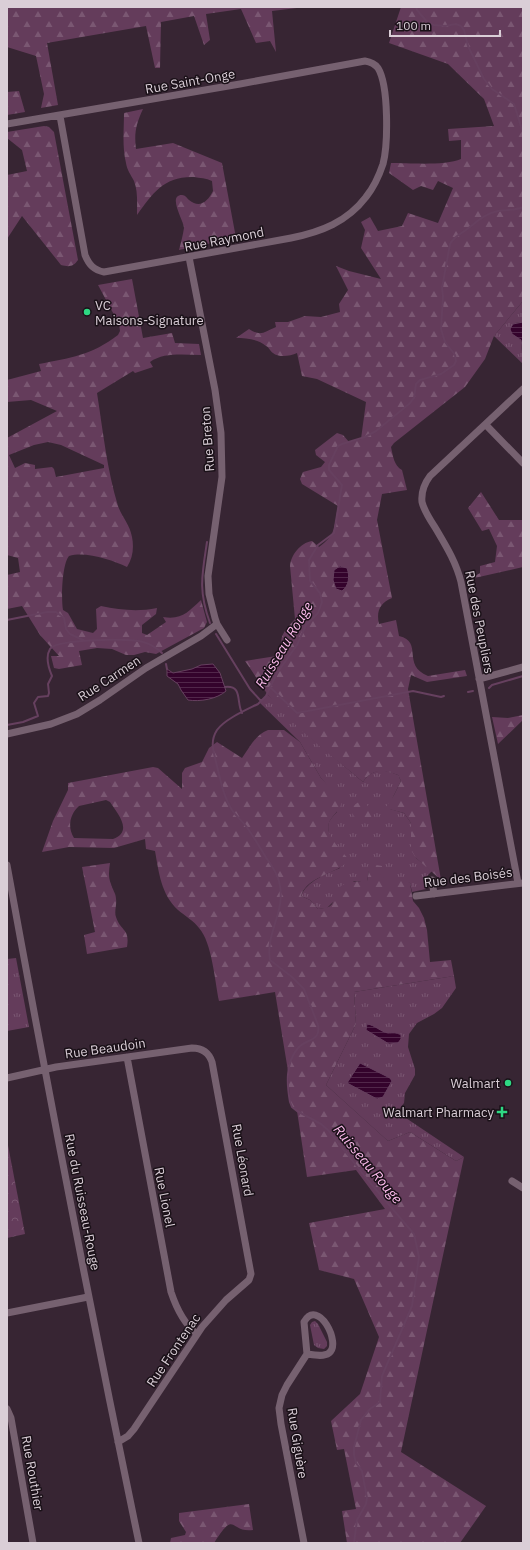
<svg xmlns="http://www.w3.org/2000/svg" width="530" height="1550" font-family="'IBM Plex Sans',sans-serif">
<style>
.grass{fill:url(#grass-tufts)}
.forest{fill:url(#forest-firs);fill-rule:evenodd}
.park{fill:url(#park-crowns)}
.water{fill:url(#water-rules);stroke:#66405f}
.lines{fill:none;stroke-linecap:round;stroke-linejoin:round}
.stream{stroke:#66405f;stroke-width:2}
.minor{stroke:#766170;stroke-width:7}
.poi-dot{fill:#2ed883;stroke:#1a1118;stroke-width:1.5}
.labels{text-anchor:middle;stroke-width:3;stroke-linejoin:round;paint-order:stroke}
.street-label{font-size:13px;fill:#daced7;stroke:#1a1118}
.poi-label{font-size:13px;fill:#daced7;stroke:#1a1118;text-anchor:end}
.water-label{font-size:14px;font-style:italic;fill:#fdbbed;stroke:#1a1118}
</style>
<defs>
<pattern id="grass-tufts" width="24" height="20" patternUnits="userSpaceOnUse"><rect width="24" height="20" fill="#643c5b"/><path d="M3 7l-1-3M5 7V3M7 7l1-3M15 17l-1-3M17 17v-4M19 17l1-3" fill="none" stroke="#7a5772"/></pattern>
<pattern id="forest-firs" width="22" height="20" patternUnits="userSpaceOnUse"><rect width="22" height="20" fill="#643c5b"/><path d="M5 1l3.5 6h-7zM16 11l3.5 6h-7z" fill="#7a5772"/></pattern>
<pattern id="park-crowns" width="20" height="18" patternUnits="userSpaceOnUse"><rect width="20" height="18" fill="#643c5b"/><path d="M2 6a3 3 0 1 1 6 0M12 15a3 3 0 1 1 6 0" fill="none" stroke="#7a5772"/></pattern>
<pattern id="water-rules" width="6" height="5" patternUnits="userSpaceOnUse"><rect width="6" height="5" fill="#34032c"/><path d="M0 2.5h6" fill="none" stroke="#51274a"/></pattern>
</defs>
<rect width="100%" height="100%" fill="#372533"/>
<path class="grass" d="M523,301V322L515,323L519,339L521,340L523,364L494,336Z
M267,694L311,738L363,782C373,768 383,769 398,775L401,781L393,797L390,809L404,813L411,823L416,858L432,871L426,877L427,887L426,889L412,892L410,883L384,878L369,871L367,881H354L327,908L318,909L310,900L301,896C307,881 326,874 340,868C337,857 325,832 329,822C331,818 334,815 337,812L327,785L321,778L300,742L260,703Z
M16,958L29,1027L7,1031V959Z
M454,976L456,988L442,1008L434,1014L417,1023L409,1034L408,1047L415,1069V1075L405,1093L404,1103L397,1112L464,1157L456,1161L410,1132L388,1141L326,1085L356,1024L354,992Z
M315,1321L318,1324L327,1342V1346L324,1349L318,1348L314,1345L310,1325L312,1322Z"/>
<path class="forest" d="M7,7H305L272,11L276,52L270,41L256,43L241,9L206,14L210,40L204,45L194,16L161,22L160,68H155L146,26L47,43L58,105L41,108L44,94L36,56L7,47Z
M401,7H523V301L494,336L485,359L465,387L394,443L391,447C393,456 394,466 402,470L407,490L382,494L377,520L392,598C380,603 376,611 379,624L396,620L399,636C424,642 401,665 428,676L465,670L467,676L427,682L411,675L408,689L441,880L416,858L411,850V823L404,813L385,808L393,797L401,781L398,775C384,770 372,768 363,782C331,755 294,728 268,695C260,684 253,672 245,661L283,655L284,648C276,638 288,627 295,619L290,566C291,555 300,543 312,541L319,547C337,534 334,526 338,506L302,484L300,479L303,472L321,467L325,462L316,455L315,450L337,433L343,435L349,442L361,439L366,402L317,379L302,376L297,353C290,356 279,358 273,353C270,351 269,347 266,346C258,339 246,338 236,338L249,329C261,337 264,332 276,327L275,322H288L305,316L321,317L340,312L339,304L348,290L336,266L349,271L381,279L361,248L365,230L361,222L370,217L378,231L402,226L408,213L438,223L453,188L438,181L433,190L421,186L413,190L389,173L391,163C409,163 446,166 461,159V140L449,141L448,129L494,126L484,99L448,64L389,43Z
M19,91L25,112L7,115V92Z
M143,109C136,124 134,133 136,149L173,143L222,163L236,238L179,250C181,242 183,235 184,228C184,221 167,195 182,195C185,195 187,198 189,200C200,209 208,201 213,191L212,181C206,178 200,178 194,177C164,176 153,193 137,215C137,203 138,191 134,181C131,175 127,170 126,163C122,147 124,129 124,113Z
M44,126L49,127L54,132L78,260C73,267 69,267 61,265L22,216L7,239V175L27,171L22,150L7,138V132Z
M132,279L143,338L172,333L175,343L199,344L201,355C184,355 164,352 150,362L153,367L135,373L133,371L97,393C103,431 107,470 118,506C122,517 130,525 132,537C134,547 133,558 127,567C112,560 86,551 69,556C62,564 61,599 63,610L68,613L77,629L93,633L97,629L96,609L101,606C120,610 138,612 157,608L156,614L142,625V633L147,635L166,622L163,617C182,620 188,612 201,600L207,622L204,628L156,654L145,652L134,655H126L112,649L97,648L79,651L82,665L59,669L54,668L51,656H59L40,635L22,606L7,609V575L20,572L18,558L7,555V438L57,411L31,400L7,402V380L41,371L39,364C70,358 92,355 118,335L120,331L119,324L98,285ZM48,442L61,445L104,465V468L56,477L54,469L52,467L35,469V465L25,463L15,468L9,455L34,445Z
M481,492L499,520H523V567L470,579L480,573V566L495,562L497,546L489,529L482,531L468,508Z
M523,715V720L498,744L492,717L508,718Z
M268,730H284L300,742L321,778L342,800C341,809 336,812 331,819C321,833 341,849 349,860C346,863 343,866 339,868C325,876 306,880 301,896L310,900L318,909C338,907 330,902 337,891C342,881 358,881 367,881L369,871L376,865L382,866L384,878H402L410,883L413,901L419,908L424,918L427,930L430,962L451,960L454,976L354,992L356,1024L326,1085L388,1141L410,1132L456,1161L464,1157L401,1452L486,1506L460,1543H347L342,1511L356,1509L344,1449L337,1450L331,1421L360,1394L379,1337L354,1279L319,1270L309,1223L385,1209L356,1170L307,1177L297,1111L292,1107L290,1102L288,1071L275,992L219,1001C215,982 212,942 199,928C194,921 185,916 178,910C161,894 159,873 155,851L146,849L145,839L114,848L69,847L42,852L53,821L68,790V783L153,767L158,768L182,789V773L185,768L202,762L209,748L217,742L242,758C250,747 255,735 268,730ZM106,800L110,802C117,813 134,831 113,839L74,838C67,827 70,814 79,806Z
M360,801L365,802L374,815L373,821L367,824L358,821L352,813L353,806Z
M110,863C109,870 108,877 111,884C112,889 116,893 116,899C117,905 114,912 116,917C121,932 130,928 127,947L87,954L84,935L95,932L82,867Z
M249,1504L253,1530C229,1533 236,1508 214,1543H170L171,1538L185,1535L186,1532L179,1521V1513Z"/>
<path class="park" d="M7,1140L25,1234L7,1238Z"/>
<path class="water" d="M523,322V352L521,340L512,334L510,329L513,324Z
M340,566L347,568C350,576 349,586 342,591L336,589L333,580L334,570Z
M213,664L220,673L226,691C217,699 200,702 188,700L181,690L178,684L167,676V669L173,673L192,669L201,665Z
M367,1024C375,1025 381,1032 388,1033C393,1033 396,1032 401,1035V1039L398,1043L389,1044L366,1030Z
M360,1063L390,1078L392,1081L383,1097L377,1099L347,1083Z"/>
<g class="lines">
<path class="stream" d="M416,7L417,10L422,16L428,23L434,25L445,26L456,24L461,26L464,30L468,46L484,79L492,89L514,104L523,133
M207,542C202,575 198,590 210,623
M7,620L47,612H56L64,618L66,629L70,634L83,640
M216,634L250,689L261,701
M166,664L167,669
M225,687C243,685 236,702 242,713
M270,687L297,713L413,691L441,697L444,696
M489,688L492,685L523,676
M468,692L473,691
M7,725L23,722L38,716L34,703L38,697L48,696L49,693L48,684L52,676C49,669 45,657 50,649C56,639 131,638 143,642C150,644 157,648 162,653
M354,1543L357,1520L366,1504L367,1498L362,1471L356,1463L354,1455V1447L361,1420L370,1409L380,1402L382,1376L412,1306L419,1257L414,1234L367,1179L328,1130L321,1124L297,1111L292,1107L290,1102C287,1085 285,1063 298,1048C307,1038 321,1042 318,1025L304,989L292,977L270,960C265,933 287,911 279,881C277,873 272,866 267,859C260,848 254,837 246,826C242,821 236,816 232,810C223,796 220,778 216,762C213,750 210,741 217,730C225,719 246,710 258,704L266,696L277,673L297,645L306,625L318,613L322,602L320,593L310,581L309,560L318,545L334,533L342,485L329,470V465L338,446L342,444L365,437L376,431L409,404L414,398L416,384L420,380L441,374L454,365L456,361L455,355L445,342L441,329L443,296L442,288L450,244C454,237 457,236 463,232C475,224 483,214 498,211C507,209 515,211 523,207"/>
<path class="minor" d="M7,124L240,84L365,61C371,62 375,64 378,68C389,86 388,145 383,164C379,176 374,187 366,197C347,222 321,232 291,238L104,272C94,270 89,265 85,255L60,116
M189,257L215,390L221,433L222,477L208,576L209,594L215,618L217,624L227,640
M486,425L523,463
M479,679L523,667
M7,734L51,724L77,714L100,700L146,668L201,636L217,624
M7,865C48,1091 92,1318 139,1543
M432,880L434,894
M518,883L461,582C456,562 446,546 436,529C431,521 424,511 422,502C421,492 424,484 430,476L523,389
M416,896L523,883
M127,1057L171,1292C176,1307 184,1324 197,1334
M7,1078L56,1067L192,1048C202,1048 209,1053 212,1062L251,1274L249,1280L226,1300L202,1327L134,1429L128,1436L118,1442
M512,1181L523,1188
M7,1313L88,1297
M7,1409L11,1418L33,1543
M304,1543L281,1424L279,1408L282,1395L287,1385L307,1354L304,1322C318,1297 342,1344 329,1353C324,1357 314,1355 307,1354"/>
</g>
<g class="poi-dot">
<circle cx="87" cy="312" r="4"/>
<circle cx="508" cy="1083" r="4"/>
<path d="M500 1106h4v4h4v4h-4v4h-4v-4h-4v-4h4z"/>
</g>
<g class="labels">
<g class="street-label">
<text transform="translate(190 81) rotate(-10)" y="5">Rue Saint-Onge</text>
<text transform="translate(224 239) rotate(-11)" y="5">Rue Raymond</text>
<text transform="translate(207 439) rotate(-94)" y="5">Rue Breton</text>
<text transform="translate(480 622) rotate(79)" y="5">Rue des Peupliers</text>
<text transform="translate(109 678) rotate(-33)" y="5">Rue Carmen</text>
<text transform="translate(468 877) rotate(-7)" y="5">Rue des Boisés</text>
<text transform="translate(105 1048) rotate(-8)" y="5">Rue Beaudoin</text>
<text transform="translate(243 1160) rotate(80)" y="5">Rue Léonard</text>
<text transform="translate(165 1197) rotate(79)" y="5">Rue Lionel</text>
<text transform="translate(83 1202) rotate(79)" y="5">Rue du Ruisseau-Rouge</text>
<text transform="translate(173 1350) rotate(-56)" y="5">Rue Frontenac</text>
<text transform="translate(298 1443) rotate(81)" y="5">Rue Giguère</text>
<text transform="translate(33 1473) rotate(80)" y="5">Rue Routhier</text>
</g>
<g class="poi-label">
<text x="95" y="310" text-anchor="start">VC<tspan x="95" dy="15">Maisons-Signature</tspan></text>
<text x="500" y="1088">Walmart</text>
<text x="494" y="1117">Walmart Pharmacy</text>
</g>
<g class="water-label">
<text transform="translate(284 645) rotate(-59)" y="5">Ruisseau Rouge</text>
<text transform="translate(368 1164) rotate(50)" y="5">Ruisseau Rouge</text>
</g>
</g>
<rect width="530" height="1550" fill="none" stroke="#daced7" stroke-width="16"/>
<path d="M390 30v6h110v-6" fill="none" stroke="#daced7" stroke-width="2"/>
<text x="396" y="30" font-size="12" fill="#daced7" stroke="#1a1118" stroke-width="3" paint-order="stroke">100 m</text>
</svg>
